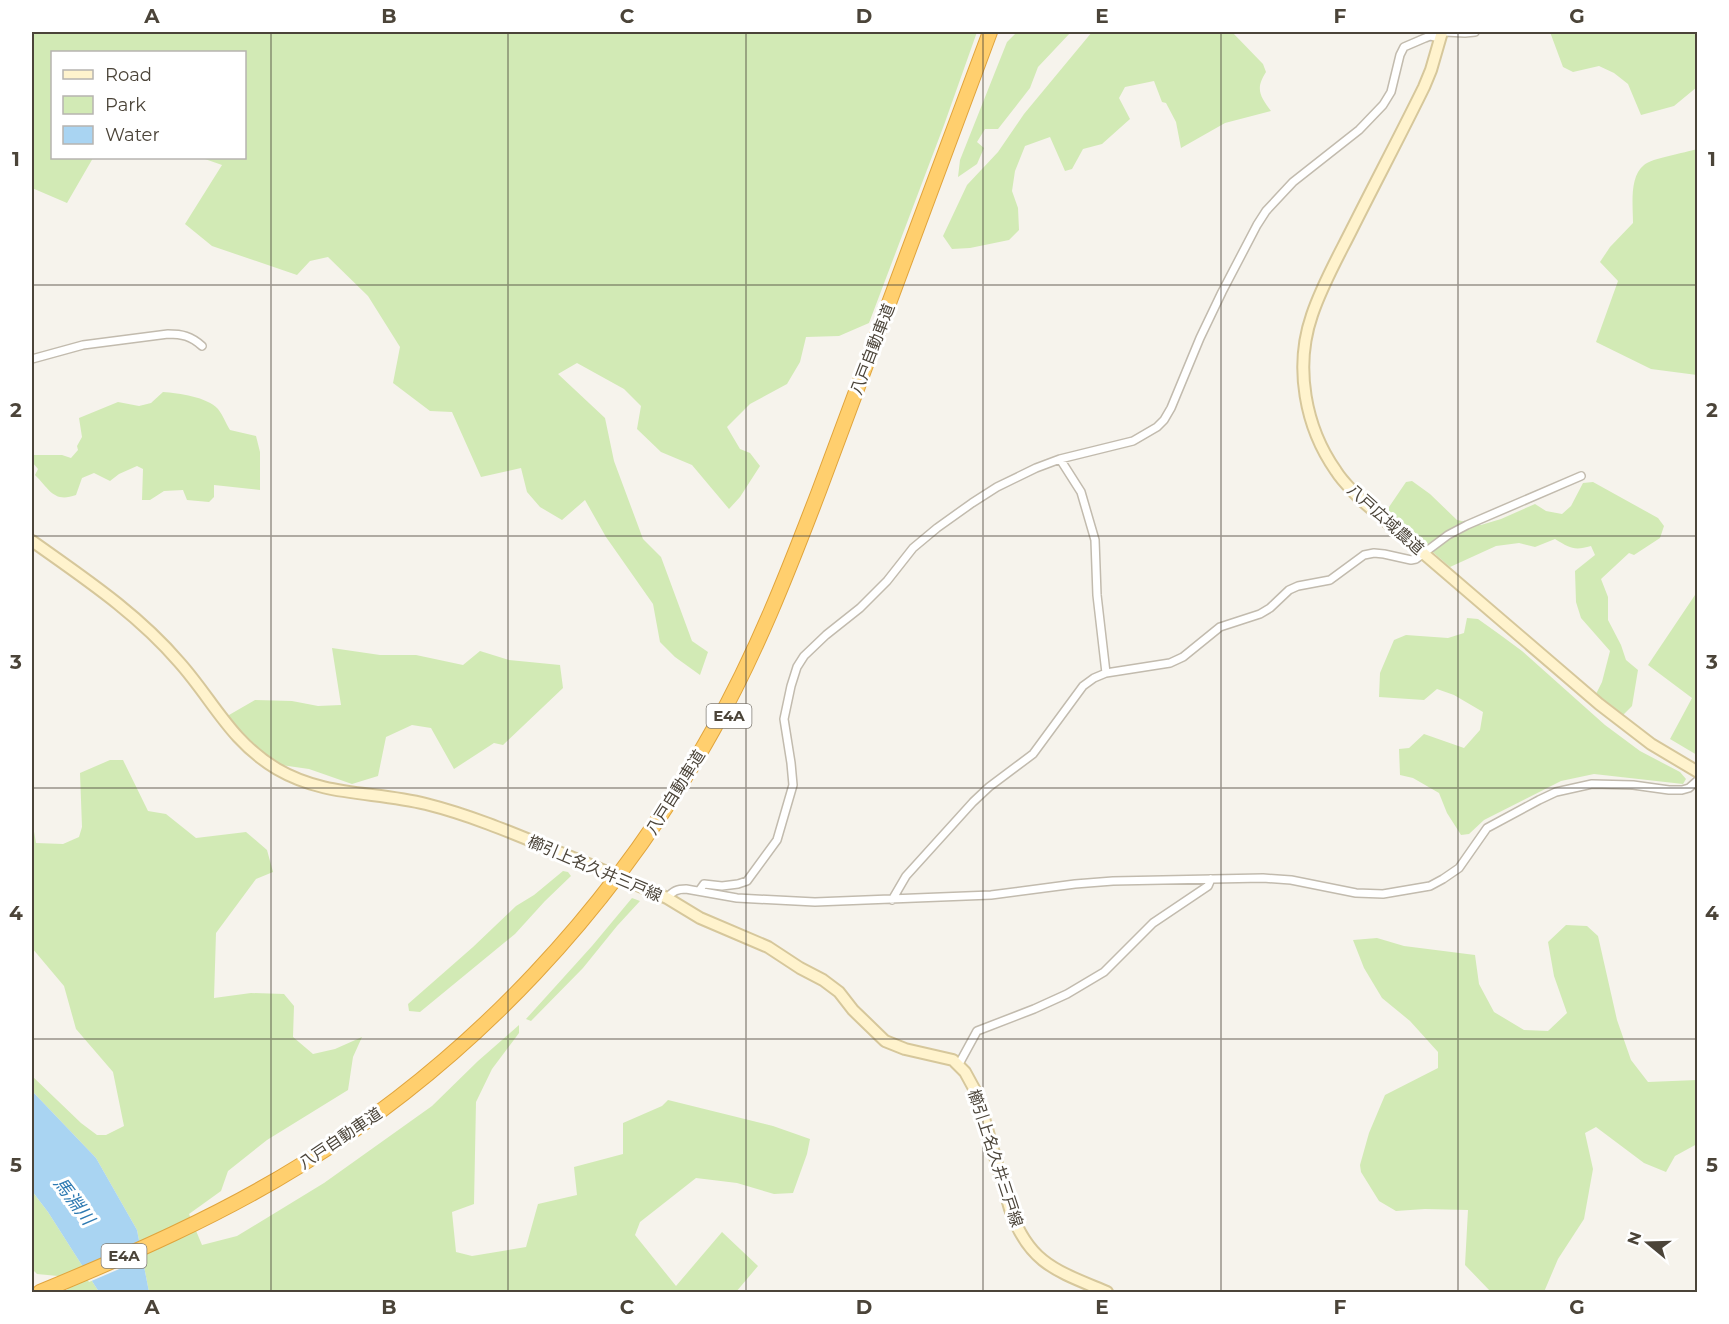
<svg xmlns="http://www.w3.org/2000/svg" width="1729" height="1324" font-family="Montserrat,'Noto Sans JP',sans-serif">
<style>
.green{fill:#d2eab5}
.water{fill:#a9d4f2}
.pier{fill:#f6f3ec}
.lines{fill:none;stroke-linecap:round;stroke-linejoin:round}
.street-casing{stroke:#c2bbae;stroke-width:10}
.secondary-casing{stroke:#d6c79b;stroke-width:14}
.highway-casing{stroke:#e0a43c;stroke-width:16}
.street{stroke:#fff;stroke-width:7}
.secondary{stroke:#fff3cd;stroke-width:10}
.highway{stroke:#ffcf6e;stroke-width:14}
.secondary-bridge-casing{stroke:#d6c79b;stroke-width:14;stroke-linecap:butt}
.secondary-bridge{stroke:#fff3cd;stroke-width:10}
.grid{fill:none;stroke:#4b4439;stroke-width:1.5;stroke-opacity:0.55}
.labels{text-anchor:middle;stroke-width:6;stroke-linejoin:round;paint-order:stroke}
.shield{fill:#fff;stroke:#817c74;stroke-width:1.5}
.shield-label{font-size:15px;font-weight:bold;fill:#4b4439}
.street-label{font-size:16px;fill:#4b4439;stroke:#fff}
.water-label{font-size:18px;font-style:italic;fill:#2e7ab2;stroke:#fff}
.neatline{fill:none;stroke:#4b4439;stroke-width:2}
.grid-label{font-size:20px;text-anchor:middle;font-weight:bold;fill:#4b4439}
</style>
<rect width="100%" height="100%" fill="#f6f3ec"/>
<path class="green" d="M32,32H977L944,125L869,323L839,336L806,337L800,362L787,384L750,404L727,427L740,449L750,453L760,466L740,497L729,509L692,465L661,452L637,429L641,406L624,389L577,363L558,374L605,418L614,461L643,539L661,557L692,641L708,652L700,675L675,657L660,642L653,604L606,537L585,500L562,520L540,507L527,492L521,468L481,477L452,412L430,411L393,383L400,347L368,296L328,257L310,261L297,275L212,246L185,224L222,165L202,158H244V52H52V158H93L67,203L32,188Z
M1017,32H1071L1038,67L1030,88L998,129H985L977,142L984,148L977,164L958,177L960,160L1007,42Z
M1092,32H1232L1263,64L1266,72C1255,89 1260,96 1271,111L1225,123L1181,148L1176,122L1166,103L1162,102L1154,81L1125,87L1119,98L1130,119L1102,144L1083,149L1072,169L1065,171L1050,137L1025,146L1015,171L1012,191L1018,208L1019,230L1009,240L970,248L952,249L943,236L967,185L998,152L1024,114Z
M1550,32H1697V87L1674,106L1641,115L1628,84L1614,73L1599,66L1573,72L1563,67Z
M1697,149H1698L1697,375L1651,369L1596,342L1618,281L1600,262L1610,247L1633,223C1633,205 1629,177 1644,165C1652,158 1685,153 1697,149Z
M163,392C179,393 207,397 218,409C223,415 226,424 230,430L256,436L260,452V490L214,485V497L209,502L187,500L183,490L164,491L150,500H142L143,469L137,466L119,474L110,481L94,473L82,478L76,495C54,503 50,490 35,475L38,469L32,462V455H62L71,458L78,450L77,446L82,437L79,418L118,402L139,406L151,403Z
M1412,481L1430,494L1457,520L1481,525L1501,519L1535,504L1546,511L1562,514L1571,506L1583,483L1593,482L1658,518L1664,526L1660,538L1634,555L1629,553L1601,579L1608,597V620L1621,645L1626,660L1638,670L1632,706L1622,716L1596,694L1602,682L1610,651L1581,618L1576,602L1575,571L1595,555L1591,546C1574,551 1570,548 1555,539L1535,547L1519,543L1496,546L1450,567L1389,514V507L1406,482Z
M1697,568V755L1670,739L1692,698L1648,665L1695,595V570Z
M1467,618L1478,619L1499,634L1522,651L1605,725L1640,751L1680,772L1686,779L1683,784L1594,774L1561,781L1484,820L1469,834L1461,835L1447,813L1439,793L1413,778L1400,775L1399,749L1409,748L1424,734L1464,748L1480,730L1483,712L1454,695L1437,689L1424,700L1379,697L1380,673L1394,640L1406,635L1448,638L1464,633Z
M332,648L380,655H416L463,665L480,651L509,660L560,665L563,688L503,745L494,743L454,769L431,728L412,725L386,737L378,776L352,784L309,769L274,764L241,747L220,726L229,715L255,700L292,701L318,706L341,705Z
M110,760H123L148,811L166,814L196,838L246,832L267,850L273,872L256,879L216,933L214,998L251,993L284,994L294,1006L293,1037L313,1054L335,1049L362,1037L353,1057L348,1090L267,1140L228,1171L221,1191L189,1214L202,1245L237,1236L324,1183L432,1106L478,1061L519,1025V1033L492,1069L476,1102L474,1204L452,1212L456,1252L472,1256L526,1247L538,1204L577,1195L574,1167L623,1154V1123L662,1106L668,1100L773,1126L810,1139L807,1154L793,1193L774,1194L737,1183L696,1178L640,1222L635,1235L676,1286L722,1232L758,1266L736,1292H149L137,1230L96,1158L32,1091V1076L81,1123L97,1135H106L124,1126L113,1072L76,1029L64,986L32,948V820L36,843L63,844L79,837L82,827L80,773Z
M563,871L568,872L571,876L545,901L515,934L420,1012L409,1011L408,1004L473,947L516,906L534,895Z
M632,898L640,901L617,926L583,968L531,1021L526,1019L592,946Z
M1566,925L1587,926L1598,936L1617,1020L1631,1060L1648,1082L1697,1080V1144L1675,1156L1666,1172L1644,1163L1596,1127L1585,1133L1593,1169L1584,1219L1558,1259L1544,1292H1491L1465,1265L1468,1210L1425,1209L1396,1211L1379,1201L1361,1172L1360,1165L1369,1133L1385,1095L1438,1068V1052L1410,1021L1382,998L1364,968L1353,940L1377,938L1404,946L1475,955L1479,984L1494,1012L1524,1030L1548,1031L1567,1013L1554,976L1548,942Z
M32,1191L48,1212L99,1292H69L58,1276L37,1274L32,1269Z"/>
<path class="water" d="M32,1091L96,1158L137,1230L149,1292H99L48,1212L32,1191Z"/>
<path class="pier" d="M143,1245L145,1258L89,1282L82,1272Z"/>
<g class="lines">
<defs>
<path id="street" d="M1445,32L1465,33L1475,32
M32,359L83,345L168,334C182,334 191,336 202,346
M1060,459L1081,492L1095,540L1097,595L1106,673
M699,891L704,884L722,886L738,884L747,881L777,840L793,785L791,763L784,719L791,686L797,667L804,656L826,635L860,608L887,581L913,548L937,528L972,503L997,487L1036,468L1060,459L1133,441L1157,427L1164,420L1171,408L1200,338L1222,292L1257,225L1266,211L1293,182L1359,130L1383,105L1391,92L1400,55L1404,47L1425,38L1430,36L1441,38
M667,898C673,891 677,889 686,889L737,898L815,902L991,895L1075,884L1113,881L1263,878L1291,880L1356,893L1383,894L1430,886L1443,879L1459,868L1487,828L1539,800L1556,792L1592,784L1633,785L1669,790H1682L1689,788L1698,780
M892,900L906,876L973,802L989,787L1033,754L1083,686L1094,678L1106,673L1170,663L1183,657L1220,627L1260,614L1270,608L1289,590L1298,586L1330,580L1364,555L1374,553L1384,554L1411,560L1416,559L1448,535L1467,525L1581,476
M959,1064L977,1031L1034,1009L1067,994L1104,972L1153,923L1208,886L1211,879"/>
<path id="secondary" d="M1442,32L1431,70L1424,87C1401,134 1376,181 1352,229C1338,257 1322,285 1312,315C1294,367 1305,427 1336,471C1342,481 1352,490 1360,499L1599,704L1651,744L1698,772
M32,541C84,578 137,613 179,662C213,700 230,741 277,769C325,797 374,791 426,804C482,818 535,843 588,864
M649,890L667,898L700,918L768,947L800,968L823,980L839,992L853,1010L885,1041L905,1049L953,1060L965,1072L977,1094L1010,1209C1029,1264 1057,1271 1107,1292"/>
<path id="highway" d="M40,1292C129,1255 219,1216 301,1165C474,1058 614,907 713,730C756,654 788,572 819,491L990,32"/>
</defs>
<use href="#street" class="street-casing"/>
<use href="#secondary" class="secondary-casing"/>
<use href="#highway" class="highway-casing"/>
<use href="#street" class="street"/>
<use href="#secondary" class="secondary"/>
<use href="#highway" class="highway"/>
<defs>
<path id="secondary-bridge" d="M588,864L649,890"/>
</defs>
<use href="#secondary-bridge" class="secondary-bridge-casing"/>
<use href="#secondary-bridge" class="secondary-bridge"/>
</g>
<path class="grid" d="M271,32V1292M508,32V1292M746,32V1292M983,32V1292M1221,32V1292M1458,32V1292M32,285H1698M32,536H1698M32,788H1698M32,1039H1698"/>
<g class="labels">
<g class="shield">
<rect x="706.5" y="704" width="45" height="24" rx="4.5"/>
<rect x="101.5" y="1244" width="45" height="24" rx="4.5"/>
</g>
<g class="shield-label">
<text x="729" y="721">E4A</text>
<text x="124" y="1261">E4A</text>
</g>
<g class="street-label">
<text transform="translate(872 349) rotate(-69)" y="6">八戸自動車道</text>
<text transform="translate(1386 519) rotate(42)" y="6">八戸広域農道</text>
<text transform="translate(675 792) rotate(-58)" y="6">八戸自動車道</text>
<text transform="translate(595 868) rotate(23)" y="6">櫛引上名久井三戸線</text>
<text transform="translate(340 1138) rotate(-34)" y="6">八戸自動車道</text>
<text transform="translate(996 1158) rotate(72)" y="6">櫛引上名久井三戸線</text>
</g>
<g class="water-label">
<text transform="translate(74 1201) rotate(53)" y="6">馬淵川</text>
</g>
</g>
<rect width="1729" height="1324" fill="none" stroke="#ffffff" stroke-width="66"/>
<rect x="51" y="51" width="195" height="108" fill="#ffffff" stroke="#b7b4b0" stroke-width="1.5"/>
<rect x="63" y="70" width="30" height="9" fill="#fff3cd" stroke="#b7b4b0" stroke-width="1.5"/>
<text x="105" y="81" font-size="18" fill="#4b4439">Road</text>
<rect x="63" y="96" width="30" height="18" fill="#d2eab5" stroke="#b7b4b0" stroke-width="1.5"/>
<text x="105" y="111" font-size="18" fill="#4b4439">Park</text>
<rect x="63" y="126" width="30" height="18" fill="#a9d4f2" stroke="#b7b4b0" stroke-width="1.5"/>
<text x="105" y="141" font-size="18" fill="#4b4439">Water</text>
<g transform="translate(1648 1243) rotate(289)" stroke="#ffffff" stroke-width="4.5" paint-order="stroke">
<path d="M0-4.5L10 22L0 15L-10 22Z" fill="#4b4439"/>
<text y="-9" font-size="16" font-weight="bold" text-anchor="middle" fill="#4b4439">N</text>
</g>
<rect x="33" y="33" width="1663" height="1258" class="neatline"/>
<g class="grid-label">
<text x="152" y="23">A</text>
<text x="389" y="23">B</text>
<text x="627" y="23">C</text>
<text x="864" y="23">D</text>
<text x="1102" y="23">E</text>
<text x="1340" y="23">F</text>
<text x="1577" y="23">G</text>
<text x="16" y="166">1</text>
<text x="1712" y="166">1</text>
<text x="16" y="417">2</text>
<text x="1712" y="417">2</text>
<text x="16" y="669">3</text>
<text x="1712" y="669">3</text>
<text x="16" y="920">4</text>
<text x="1712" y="920">4</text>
<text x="16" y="1172">5</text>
<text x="1712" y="1172">5</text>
<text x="152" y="1314">A</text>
<text x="389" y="1314">B</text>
<text x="627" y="1314">C</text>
<text x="864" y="1314">D</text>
<text x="1102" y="1314">E</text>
<text x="1340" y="1314">F</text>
<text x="1577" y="1314">G</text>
</g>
</svg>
